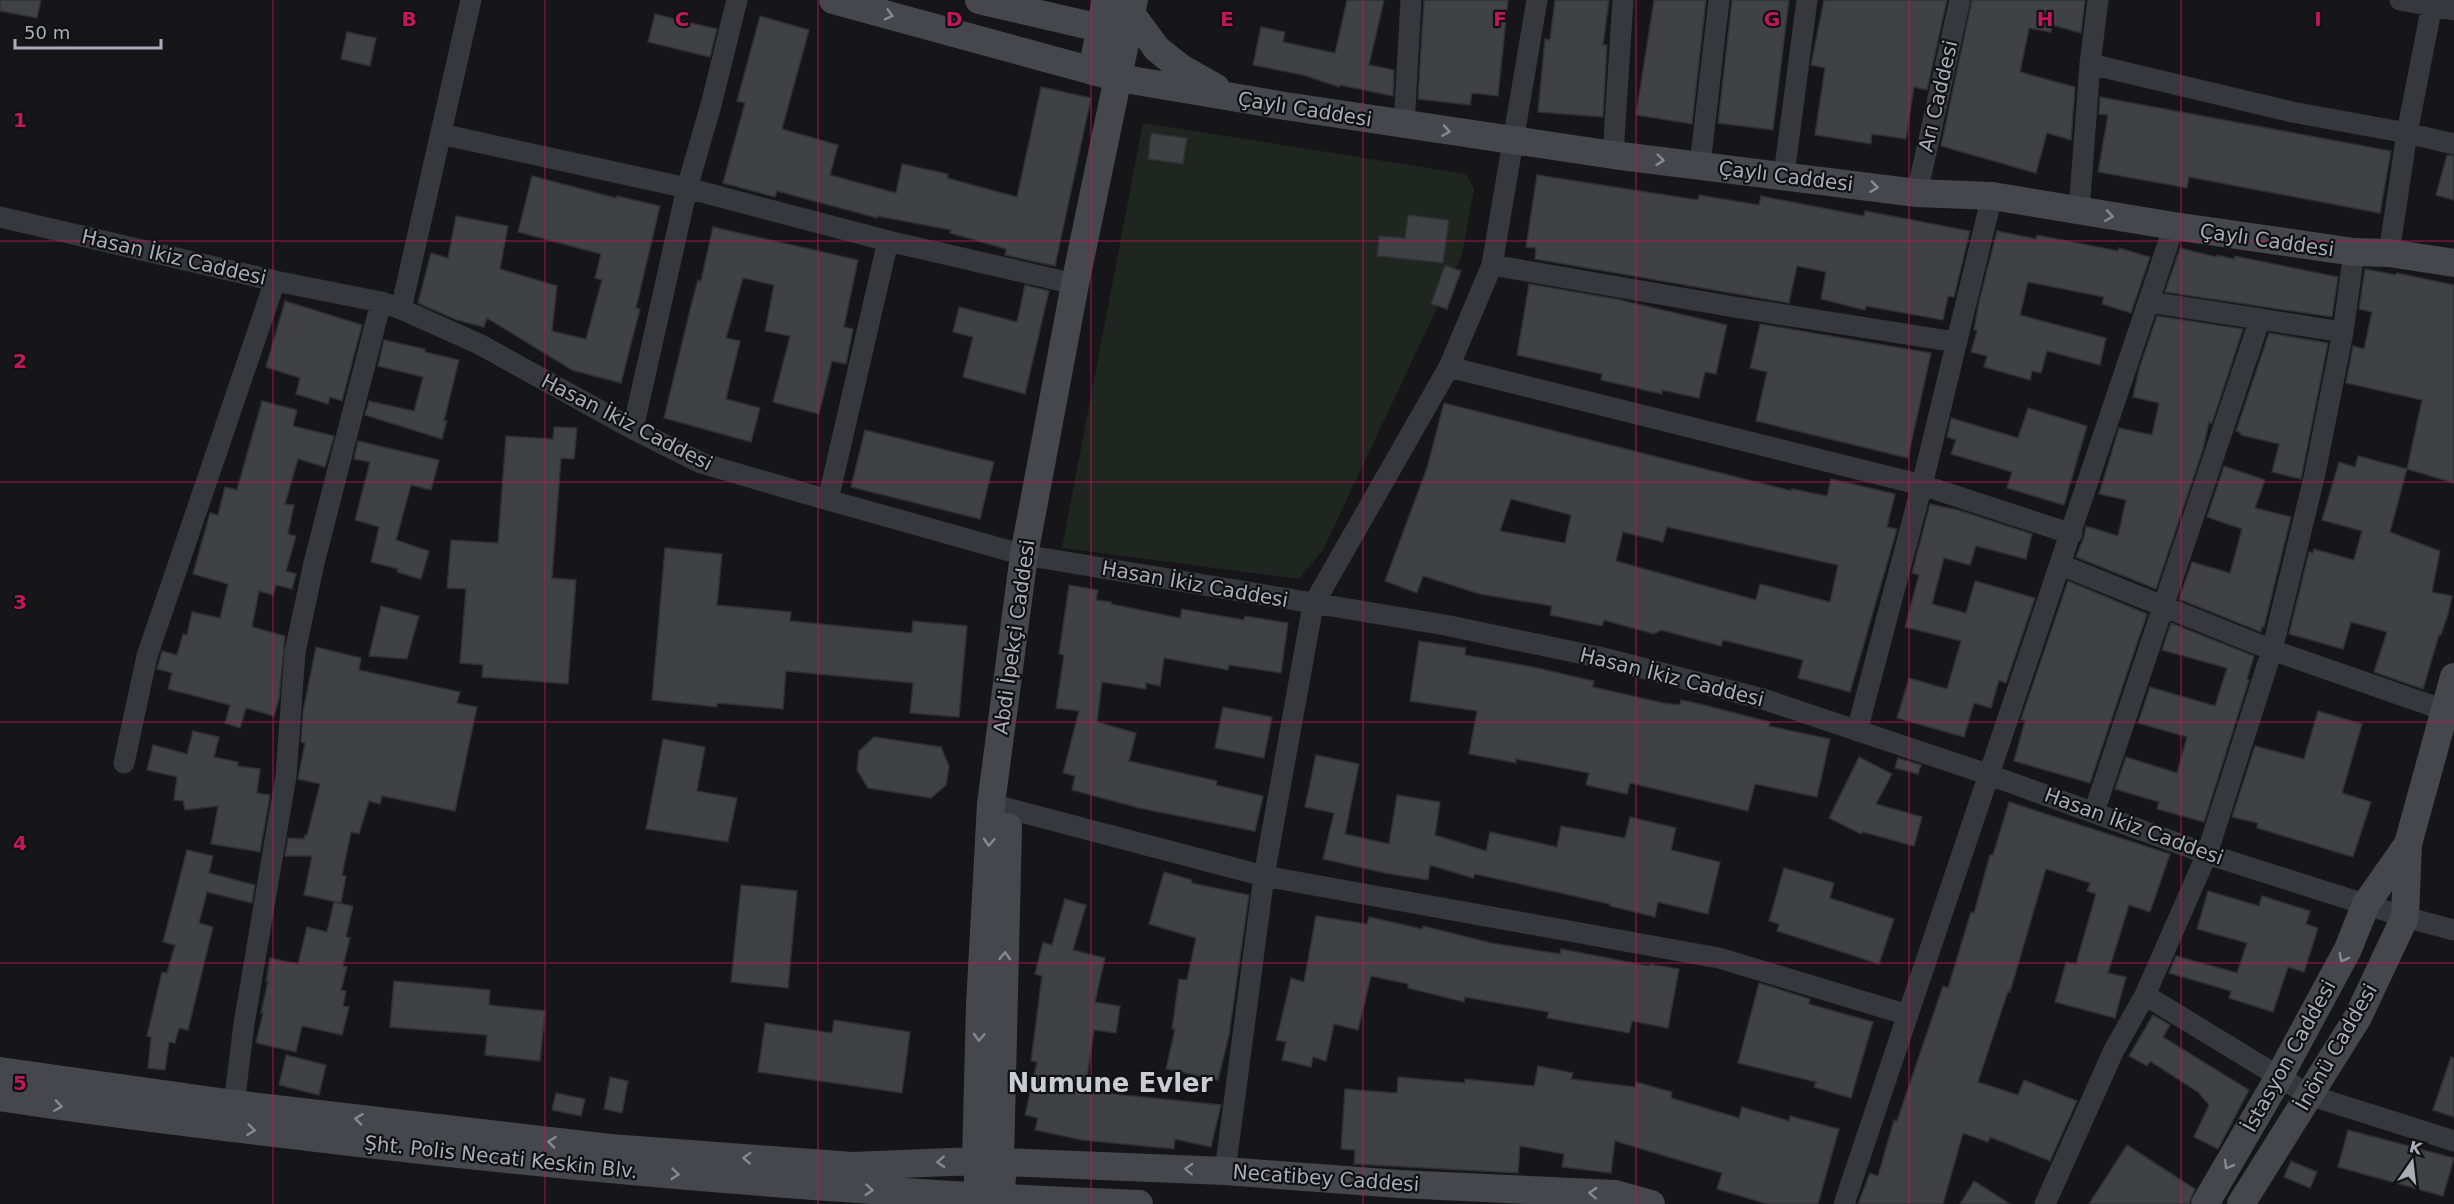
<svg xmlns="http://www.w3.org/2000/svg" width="2454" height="1204" font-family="'DejaVu Sans',sans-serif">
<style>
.green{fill:#1e261f}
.building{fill:#404145;stroke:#303034;stroke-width:1.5;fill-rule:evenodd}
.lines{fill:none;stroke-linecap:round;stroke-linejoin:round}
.street{stroke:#37383d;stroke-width:21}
.secondary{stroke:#45474d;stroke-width:28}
.oneway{stroke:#858993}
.grid{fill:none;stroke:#c2185b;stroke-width:1.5;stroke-opacity:0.55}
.labels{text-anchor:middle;stroke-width:4.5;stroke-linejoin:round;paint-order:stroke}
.street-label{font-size:20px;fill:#a8adb8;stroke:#111113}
.district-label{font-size:26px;font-weight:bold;fill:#c9ccd4;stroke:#111113}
.grid-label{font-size:20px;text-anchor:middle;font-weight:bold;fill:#c2185b;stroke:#111113;stroke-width:4.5;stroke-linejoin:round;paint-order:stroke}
</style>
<rect width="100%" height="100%" fill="#161618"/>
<path class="green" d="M1143,123L1466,174L1474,189L1462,255L1323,550L1299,579L1062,548Z"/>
<path class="building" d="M0,0H41L37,18L0,11Z
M1347,0H1384L1369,65L1394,70L1393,96L1340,85L1339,87L1303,75L1253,65L1261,27L1285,32L1283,42L1335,53Z
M1424,0H1508L1498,96L1472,93L1470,105L1418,99Z
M1555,0H1609L1603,45H1607L1603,117L1538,112L1545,39L1550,40Z
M1654,0H1706L1692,124L1636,115Z
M1732,0H1789L1773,130L1718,123Z
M1824,0H1947L1927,90L1914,87L1906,139L1872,134L1871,144L1815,135L1825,68L1811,65Z
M1972,0H2085L2081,33L2052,25L2051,32L2029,28L2020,72L2075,87L2071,140L2047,133L2036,173L1941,146Z
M655,14L717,29L710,57L648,42Z
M760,16L809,30L782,129L838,145L830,175L896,193L902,164L948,174L947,178L1017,197L1041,87L1091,98L1055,266L1005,255L1006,249L950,233L951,230L877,216V218L777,191L775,197L723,183L745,103L737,101Z
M347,32L376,38L370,66L341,59Z
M2100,97L2391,151L2380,213L2189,177L2187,188L2098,172L2108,115L2099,114Z
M1151,133L1187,138L1183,164L1148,159Z
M2447,155L2454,156V200L2436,195Z
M1537,175L1698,200L1699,195L1759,205L1761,196L1864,216L1865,211L1970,231L1954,297L1948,296L1943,320L1866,306L1865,310L1821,299L1826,272L1797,266L1789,303L1535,259L1536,248L1526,247Z
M532,176L616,198L617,196L660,206L636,308L640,309L621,383L572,370L487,318L484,327L457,320L418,303L431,253L448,258L456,216L508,226L500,269L557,286L552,331L586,339L602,280L595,278L601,254L518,232Z
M1408,215L1449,220L1443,263L1377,256L1379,236L1405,238Z
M713,227L858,260L844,327L853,329L846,364L832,361L819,414L773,402L790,336L765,331L774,285L743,278L726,338L740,341L726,399L760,408L751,442L664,418L691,306L698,280L701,281Z
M1997,231L2036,239L2037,235L2118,251L2119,248L2150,257L2131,313L2102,304L2104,297L2028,282L2020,315L2106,338L2100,365L2047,351L2041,373L2032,371L2030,380L1984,367L1987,356L1971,352L1977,331L1974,330L1979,302Z
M2180,248L2216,257L2217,255L2234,259L2235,256L2338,277L2332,317L2165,292Z
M1445,265L1461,271L1447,309L1431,304Z
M2365,269L2396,275L2397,273L2454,285V483L2407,469L2422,400L2346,383L2353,346L2364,349L2372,312L2359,309Z
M1529,284L1616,299L1727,325L1716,374L1705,372L1699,398L1662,390V394L1601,380L1602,374L1517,355Z
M1025,285L1049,291L1025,394L963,377L973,337L953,332L959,307L1017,322Z
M285,301L362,325L342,401L330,397L328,404L296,394L300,378L266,367Z
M2157,316L2243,329L2212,423L2209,422L2203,449L2156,589L2076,557L2084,537L2086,526L2118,536L2126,500L2099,494L2119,428L2152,435L2159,403L2133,397L2139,369Z
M1760,324L1931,353L1908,458L1756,421L1767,372L1750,368Z
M2269,333L2328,343L2301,479L2272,472L2279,444L2241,435V433L2236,431Z
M384,340L425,349V352L459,360L444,421H447L442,439L365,415L369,401L414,411L423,377L378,366Z
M262,401L297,410L293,426L334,436L325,467L298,459L285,504L294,505L288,534L296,536L286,571L296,574L292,589L276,585L273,595L259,591L252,627L285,636L279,699L274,716L246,708L240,728L225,723L230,705L168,689L172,673L157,669L162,651L177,655L183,634L187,635L192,612L220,618L228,584L193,574L210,513L218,515L225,487L237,490Z
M1444,403L1792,491V489L1827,496L1831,479L1895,494L1887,527L1897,529L1850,692L1798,678L1803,660L1723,640L1721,646L1661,630L1654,634L1604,620L1602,626L1550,615L1552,606L1480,594L1423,576L1417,593L1385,581L1427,468ZM1511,499L1571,515L1565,543L1500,531ZM1667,527L1838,565L1830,602L1760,584L1756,600L1616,561L1623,532L1663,542Z
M2028,408L2087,426L2064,505L2007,488L2012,472L1951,454L1956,440L1947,437L1951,418L2018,438Z
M554,427L577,428L574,459L561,458L552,578L576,580L568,684L482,677L483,665L460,663L466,589L447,588L451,540L498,543L506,436L553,439Z
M865,430L994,462L980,519L851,487Z
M358,441L439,460L431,490L411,485L396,540L429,551L421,579L397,572L398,569L371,562L379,527L355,520L370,462L354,459Z
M2358,456L2407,469L2390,532L2440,551L2432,592L2452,596L2448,614L2441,635H2439L2423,689L2374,672L2387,632L2351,622L2343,649L2289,634L2309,552L2313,553L2314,549L2354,560L2362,531L2322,520L2339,462L2355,467Z
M2224,466L2265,480L2255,508L2291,517L2264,627H2262L2261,632L2179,599L2192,562L2230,573L2242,529L2207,517Z
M1930,504L1958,510L2032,534L2026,559L1976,546L1970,565L1944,558L1932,604L1966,613L1975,581L2035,598L2006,683L1999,680L1991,708L1974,703L1964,737L1897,718L1909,678L1947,689L1961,641L1905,627L1919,575L1912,573Z
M665,548L722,554L717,605L791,612L790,621L912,633L913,621L967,626L959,717L910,713L913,683L786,671L783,709L717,703V707L652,700Z
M2068,581L2147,614L2090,783L2014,761L2025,721L2021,719Z
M1069,585L1098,590L1096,600L1111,602V604L1180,618L1182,609L1244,620L1245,616L1288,623L1281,673L1229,665L1228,670L1164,658L1160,686L1146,683V689L1102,682L1097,722L1136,733L1129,761L1217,781L1216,785L1263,796L1255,831L1139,808L1072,790L1075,776L1063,773L1079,711L1056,708L1064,655L1059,654Z
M381,606L419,616L407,659L369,656Z
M2171,623L2254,656L2247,679L2249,680L2204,822L2157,809L2159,802L2115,789L2126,757L2177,773L2187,737L2138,723L2150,687L2215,706L2227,668L2162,650Z
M1419,641L1466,648L1465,655L1533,667L1594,681L1593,687L1663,703L1680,705L1681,700L1700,704L1770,722L1769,726L1830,739L1817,797L1755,784L1748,811L1630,783L1627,794L1586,785L1589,773L1516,759V763L1469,754L1477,711L1410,701Z
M316,647L361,658L359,670L460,692L457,703L477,707L455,811L382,796L380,804L369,801L359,834L351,832L342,875L346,876L341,903L304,895L312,856H285L288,838L304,839L305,835H307L320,784L298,779L305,743L301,742L303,712Z
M1223,707L1272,717L1264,758L1215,748Z
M2318,711L2362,724L2342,793L2371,802L2353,857L2257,828L2258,823L2232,817L2255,746L2304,759Z
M193,731L219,737L214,757L238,762V766L260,769L257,793L270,795L260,852L211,844L218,806L185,810L183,801L174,800L177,777L147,770L153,745L187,754Z
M874,737L941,747L949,766L946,785L931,798L868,788L857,770L859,751Z
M663,739L705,747L697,791L737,798L728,842L646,829Z
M1316,755L1359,764L1345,834L1389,844L1397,795L1440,802L1435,835L1486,851L1490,832L1557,847L1561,826L1625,838L1630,817L1676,828L1671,850L1720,862L1708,914L1658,902L1655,917L1610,906V904L1475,874L1473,878L1430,865L1428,880L1385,873L1323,859L1334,813L1305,807Z
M1859,757L1892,774L1876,804L1922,817L1914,846L1863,832L1861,834L1829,818Z
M1898,758L1921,765L1918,774L1895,768Z
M2009,802L2170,854L2150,912L2129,905L2108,973L2126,977L2115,1018L2055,1002L2066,962L2076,964L2096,894L2087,891L2090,883L2046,869L2010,992L2008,991L1978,1082L2018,1095L2024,1080L2077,1101L2050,1161L1990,1137L1988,1142L1963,1133L1943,1204H1858L1870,1173L1878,1176L1894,1120L1897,1121L1943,986L1948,988L1971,912L1974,913L1990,855H1993Z
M187,850L213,856L209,873L255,885L252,903L207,892L199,923L213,927L188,1030L179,1028L175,1043L169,1042L165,1070L148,1068L151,1037L147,1036L162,972L167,973L175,945L163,942Z
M1784,868L1834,883L1830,898L1894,919L1879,964L1777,931L1779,924L1769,921Z
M1164,872L1192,880L1191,883L1249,895L1229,1035L1218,1080L1166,1069L1175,1029H1172L1179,979L1187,980L1196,938L1149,924Z
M741,885L797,891L788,988L731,982Z
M2208,891L2259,906L2262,896L2310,911L2306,924L2318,928L2304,972L2288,967L2273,1012L2229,998L2231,991L2169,973L2176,956L2237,973L2247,943L2197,929Z
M1065,899L1086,905L1073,950L1105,958L1095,1002L1120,1006L1116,1033L1094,1030L1085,1091L1221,1105L1211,1147L1175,1139L1174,1149L1082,1140L1035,1130L1038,1118L1025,1115L1037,1062L1031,1061L1042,976L1035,974L1043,942L1052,945Z
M334,902L353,906L346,937L350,938L343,966L347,967L341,990L346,991L343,1006L349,1007L342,1035L302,1026L296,1052L256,1043L263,1013H261L268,981H266L270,958L298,964L307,927L327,932Z
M1316,916L1367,924L1369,917L1422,929L1423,926L1491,943L1560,954L1561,949L1649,966L1650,964L1679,969L1668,1028L1632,1021L1629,1033L1547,1018L1549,1012L1465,997L1464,1002L1408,988V984L1371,976L1358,1030L1334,1024L1326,1061L1313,1057L1311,1067L1282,1060L1286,1042L1276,1040L1281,1021L1291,978L1304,982Z
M394,981L490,990L489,1005L545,1011L540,1061L485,1055L487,1035L390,1027Z
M1759,983L1810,999L1809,1004L1873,1022L1851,1098L1814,1087L1816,1082L1738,1063Z
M2153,1015L2170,1025L2163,1037L2249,1090L2218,1149L2194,1137L2209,1105L2198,1092L2150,1061L2147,1066L2129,1056Z
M834,1020L910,1032L902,1093L758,1072L765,1023L832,1033Z
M286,1055L326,1065L319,1095L279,1085Z
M2451,1057L2454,1058V1117L2433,1110Z
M1538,1066L1573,1073L1571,1079L1635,1087L1636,1082L1672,1092L1671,1098L1739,1118L1742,1107L1789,1121L1790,1116L1839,1129L1818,1204H1767L1717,1189L1722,1173L1615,1141L1611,1173L1562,1167L1564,1154L1520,1146L1518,1173L1354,1164L1355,1150L1341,1149L1345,1089L1397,1093L1398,1077L1465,1083V1079L1534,1086Z
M610,1077L628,1081L622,1113L604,1109Z
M556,1093L585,1099L581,1116L552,1110Z
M2348,1130L2454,1158L2443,1196L2338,1167Z
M2127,1145L2195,1189L2189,1204H2089Z
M2291,1161L2317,1172L2310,1188L2284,1177Z
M1974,1181L2010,1204H1960Z"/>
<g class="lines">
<path class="street" d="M2400,0L2454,10
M2090,64L2292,112L2407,133L2433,0
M1404,125L1411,0
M441,134L687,188L888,241L1075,284
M1613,155L1623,0
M1700,165L1719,0
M1784,175L1807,0
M1917,193L1960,0
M2079,211L2090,64L2098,0
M0,217L275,281L381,302L401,309L479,344L633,429L701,463L828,500L1024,555L1445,625L1603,658L1763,699L1990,775L2207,854L2405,917L2454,930
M2389,253L2407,133L2454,144
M1492,265L1734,307L1956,342
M2149,302L2260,319
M401,309L471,0
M1449,367L1922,485L2072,534
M633,429L687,188L711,105L737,0
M828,500L888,241
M2061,565L2272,650L2444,710
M1857,731L1922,485L1992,196
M124,763L147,656L275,281
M991,804L1264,876L1719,958L1908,1015
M2094,812L2260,319L2343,332
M2145,995L2309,1095L2454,1141
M234,1104L244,1024L286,776L295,652L314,563L381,302
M1225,1171L1264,876L1313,605L1449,367L1492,265L1537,0
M1844,1204L2174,226
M2045,1204L2114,1050L2145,995L2207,854L2272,650L2314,478L2343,332L2354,252"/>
<path class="secondary" d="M833,0L1119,78L1285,106L1613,155L1917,193L1992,196L2174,226L2354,252L2389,253L2454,263
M979,0L1100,28
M1132,15L1157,49L1181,68L1216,88
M1092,71L1106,0
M0,1071L234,1104L610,1148L852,1166L976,1161L1225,1171L1399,1184L1615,1194L1651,1204
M0,1097C114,1115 228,1127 342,1141C607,1172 873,1194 1139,1204
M1002,1179L1000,1161L1008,827
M981,1204L976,1161L980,1005L991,804L1024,555L1075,284L1134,0
M2205,1204L2279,1077L2348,949L2366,904L2408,844
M2241,1204L2358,1017L2405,917L2408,844L2454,677"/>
</g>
<defs><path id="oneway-chevron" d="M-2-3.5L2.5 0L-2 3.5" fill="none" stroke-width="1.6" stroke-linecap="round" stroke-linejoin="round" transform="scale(1.5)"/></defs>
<g class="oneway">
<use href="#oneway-chevron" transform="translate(889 15) rotate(15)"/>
<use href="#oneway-chevron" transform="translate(1446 131) rotate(9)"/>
<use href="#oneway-chevron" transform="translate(1660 160) rotate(6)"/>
<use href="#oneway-chevron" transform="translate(1874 187) rotate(7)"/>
<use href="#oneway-chevron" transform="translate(2109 216) rotate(9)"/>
<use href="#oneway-chevron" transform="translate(989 842) rotate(93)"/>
<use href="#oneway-chevron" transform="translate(1005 956) rotate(-88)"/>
<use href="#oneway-chevron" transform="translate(2343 958) rotate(118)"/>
<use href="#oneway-chevron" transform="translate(979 1037) rotate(92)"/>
<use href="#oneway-chevron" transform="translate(58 1106) rotate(9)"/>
<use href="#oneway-chevron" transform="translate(359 1119) rotate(-173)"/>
<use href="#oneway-chevron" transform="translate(251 1130) rotate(7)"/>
<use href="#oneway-chevron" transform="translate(552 1142) rotate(-173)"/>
<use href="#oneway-chevron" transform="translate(747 1158) rotate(-176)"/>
<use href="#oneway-chevron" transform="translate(941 1162) rotate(177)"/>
<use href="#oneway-chevron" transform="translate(2228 1165) rotate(120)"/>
<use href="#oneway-chevron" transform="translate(1189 1169) rotate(-177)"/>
<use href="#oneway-chevron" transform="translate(675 1174) rotate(5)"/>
<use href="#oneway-chevron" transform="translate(869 1190) rotate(5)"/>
<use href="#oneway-chevron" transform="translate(1593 1193) rotate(-177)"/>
</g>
<path class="grid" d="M273,0V1204M545,0V1204M818,0V1204M1091,0V1204M1363,0V1204M1636,0V1204M1909,0V1204M2181,0V1204M0,241H2454M0,482H2454M0,722H2454M0,963H2454"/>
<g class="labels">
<g class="street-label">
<text transform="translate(1938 96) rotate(-77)" y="7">Arı Caddesi</text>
<text transform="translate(1305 109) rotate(9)" y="7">Çaylı Caddesi</text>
<text transform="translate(1786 176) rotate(7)" y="7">Çaylı Caddesi</text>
<text transform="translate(2267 240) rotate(8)" y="7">Çaylı Caddesi</text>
<text transform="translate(174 257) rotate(13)" y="7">Hasan İkiz Caddesi</text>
<text transform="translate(627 422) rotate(27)" y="7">Hasan İkiz Caddesi</text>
<text transform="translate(1195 584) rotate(10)" y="7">Hasan İkiz Caddesi</text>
<text transform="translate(1014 637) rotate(-82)" y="7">Abdi İpekçi Caddesi</text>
<text transform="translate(1672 677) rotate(14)" y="7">Hasan İkiz Caddesi</text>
<text transform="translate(2134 826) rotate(20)" y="7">Hasan İkiz Caddesi</text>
<text transform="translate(2336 1047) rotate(-60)" y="7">İnönü Caddesi</text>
<text transform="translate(2289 1056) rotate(-61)" y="7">İstasyon Caddesi</text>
<text transform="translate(501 1157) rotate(6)" y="7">Şht. Polis Necati Keskin Blv.</text>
<text transform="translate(1326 1178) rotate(4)" y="7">Necatibey Caddesi</text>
</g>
<g class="district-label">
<text x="1110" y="1092">Numune Evler</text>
</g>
</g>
<g class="grid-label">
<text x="409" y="26">B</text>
<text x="682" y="26">C</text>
<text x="954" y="26">D</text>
<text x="1227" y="26">E</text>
<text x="1500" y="26">F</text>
<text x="1772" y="26">G</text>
<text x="2045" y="26">H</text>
<text x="2318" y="26">I</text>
<text x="20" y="127">1</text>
<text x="20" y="368">2</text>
<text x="20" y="609">3</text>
<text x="20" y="850">4</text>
<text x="20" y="1090">5</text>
</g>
<g transform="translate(2412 1162) rotate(14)" stroke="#111113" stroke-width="4.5" paint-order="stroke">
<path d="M0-4.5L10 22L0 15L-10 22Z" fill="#a8adb8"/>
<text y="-9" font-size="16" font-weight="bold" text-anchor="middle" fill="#a8adb8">K</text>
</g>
<path d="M15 39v9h146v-9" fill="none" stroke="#a8adb8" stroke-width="3"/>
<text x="24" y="39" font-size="18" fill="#a8adb8" stroke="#111113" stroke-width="4.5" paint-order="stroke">50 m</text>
</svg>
